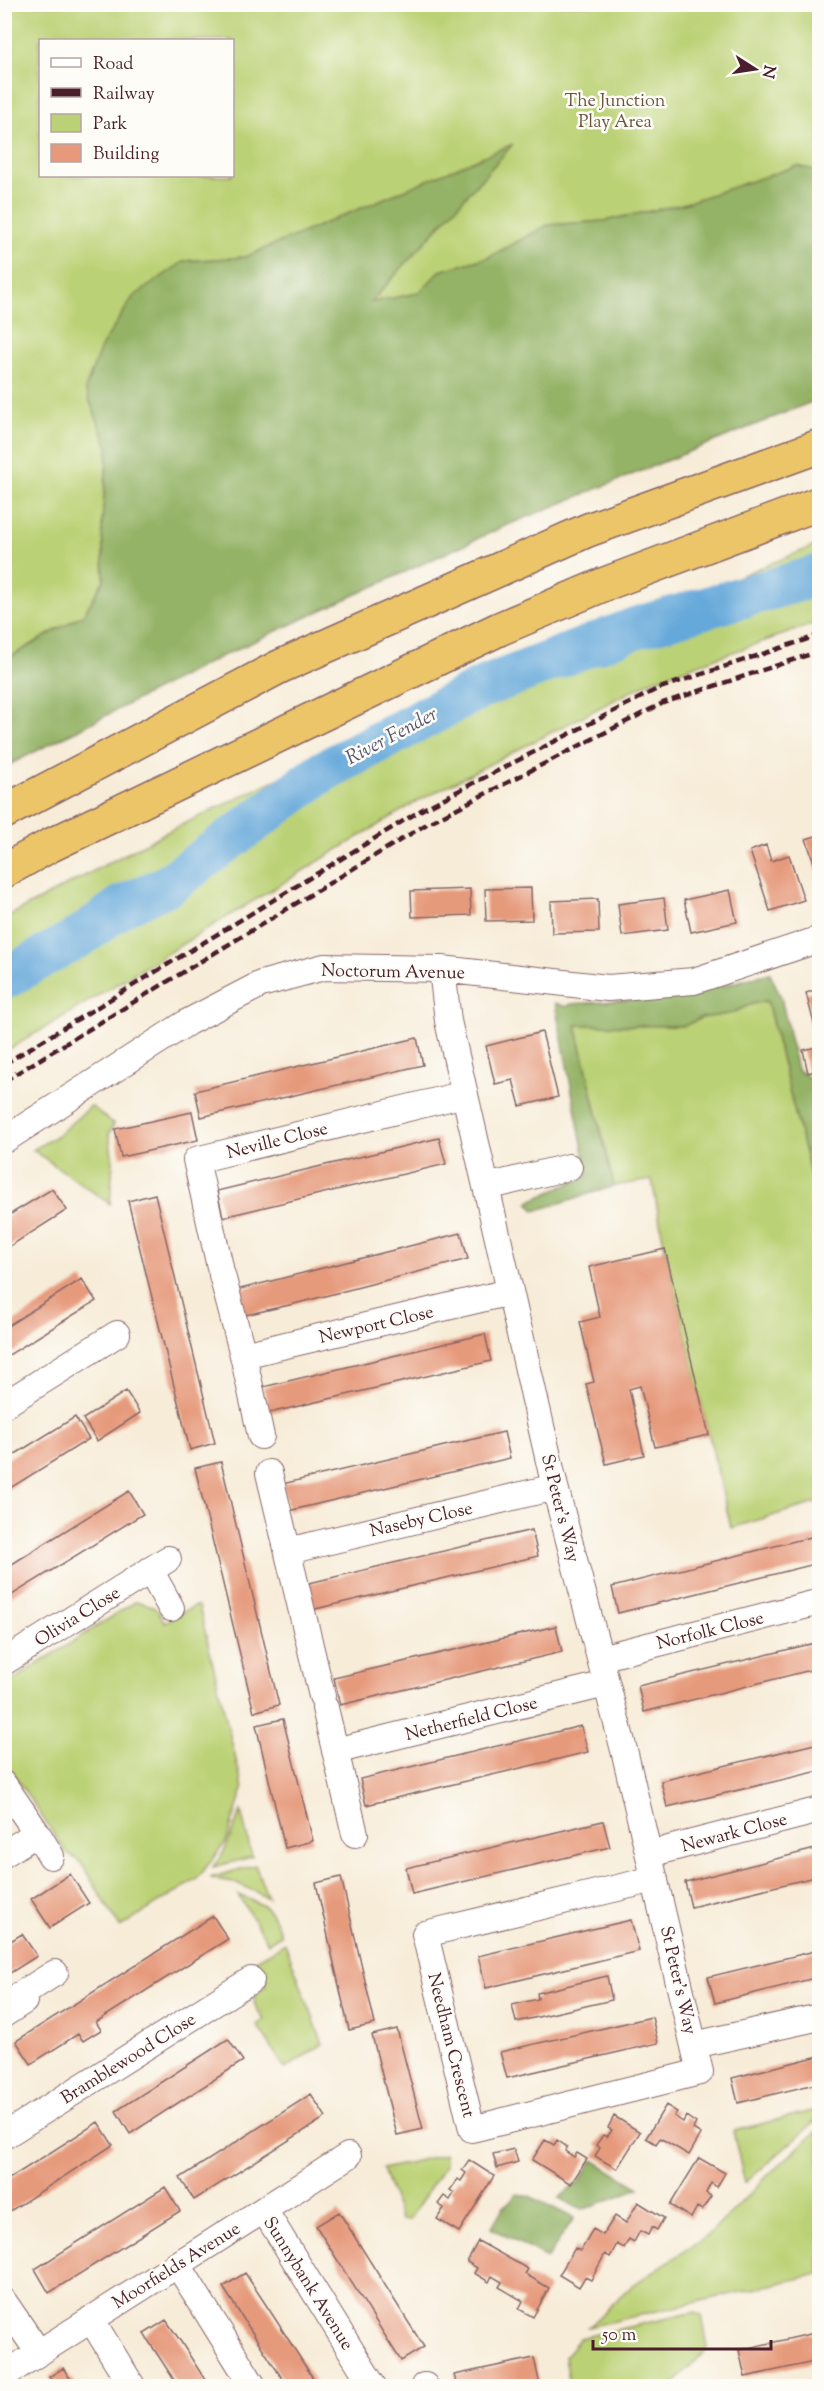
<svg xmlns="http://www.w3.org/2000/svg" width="824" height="2391" font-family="'Sorts Mill Goudy',serif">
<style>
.green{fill:#bbd175;stroke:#827850;stroke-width:1.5;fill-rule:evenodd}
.forest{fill:#94b366;stroke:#6f6948;stroke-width:1.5}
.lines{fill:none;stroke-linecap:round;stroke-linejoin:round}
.river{stroke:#65a8da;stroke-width:42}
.building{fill:#e69a7b}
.minor-casing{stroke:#876768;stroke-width:28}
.highway-casing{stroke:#876768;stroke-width:36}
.minor{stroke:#fff;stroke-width:26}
.highway{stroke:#edc569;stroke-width:33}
.rail{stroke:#4a1f2b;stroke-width:4.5;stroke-dasharray:9 4.5;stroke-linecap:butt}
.labels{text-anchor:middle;stroke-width:5;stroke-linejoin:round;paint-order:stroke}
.park-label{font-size:18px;fill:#6c5441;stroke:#fdfcf7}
.street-label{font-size:18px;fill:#4a1f2b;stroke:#fdfcf7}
.water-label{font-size:20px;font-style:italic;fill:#555671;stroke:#fdfcf7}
</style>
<rect width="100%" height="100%" fill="#fdfcf7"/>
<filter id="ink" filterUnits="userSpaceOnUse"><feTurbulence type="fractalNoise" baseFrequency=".0167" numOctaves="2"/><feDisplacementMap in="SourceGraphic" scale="12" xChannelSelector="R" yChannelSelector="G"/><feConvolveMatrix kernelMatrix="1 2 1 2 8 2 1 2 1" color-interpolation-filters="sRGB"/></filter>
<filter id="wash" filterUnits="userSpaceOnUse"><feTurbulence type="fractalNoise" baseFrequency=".008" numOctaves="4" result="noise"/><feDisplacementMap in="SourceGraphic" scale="24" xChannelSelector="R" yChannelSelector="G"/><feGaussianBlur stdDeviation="1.35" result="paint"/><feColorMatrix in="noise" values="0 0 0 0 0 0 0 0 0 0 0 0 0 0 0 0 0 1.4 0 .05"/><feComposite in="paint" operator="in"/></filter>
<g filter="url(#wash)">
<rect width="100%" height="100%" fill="#f7ecd8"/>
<path class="green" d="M4,5H819V171L797,166L683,204L604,221L548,225L489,257L440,271L419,293L370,303L512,145L245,257L184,261L85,389L108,447L102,522L104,580L84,614L5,660ZM40,40H232V176H40Z
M819,544V622L653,680L416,802L5,1052V918L165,833L483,680Z
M767,1001L819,1209V1502L731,1528L665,1249L652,1180L614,1186L576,1025L684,1026L701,1018L729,1014L752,1004Z
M91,1106L114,1124L109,1134L113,1162L110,1204L33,1150L59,1134Z
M135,1602C152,1603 157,1608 165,1622L194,1606H199L243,1789L226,1842L197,1879L120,1927L81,1863L65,1851L5,1761V1685Z
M241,1811L252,1857L213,1867L224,1852Z
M255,1865L268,1898L237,1883L210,1878Z
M238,1895C265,1905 272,1907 281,1935L268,1943Z
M285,1943L323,2044L285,2069L257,2025L264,2020C253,2005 248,1997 266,1986L253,1962Z
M819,2109V2118L745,2183L733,2131Z
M819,2129V2274L588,2327L633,2285L711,2233L766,2177Z
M445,2154V2165L409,2220H401L383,2169Z
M695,2312L702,2315L708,2348L672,2386H570L565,2356L580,2338Z"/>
<path class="forest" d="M513,144L371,302L419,293L440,271L489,257L548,225L604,221L683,204L797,166L819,171V399L505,526L220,657L5,767V660L84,614L104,580L102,522L108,447L85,389L101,347L133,297L184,261L245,257Z
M770,973L781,997L797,1070L815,1081L819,1100V1209L767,1001L752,1004L729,1014L701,1018L684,1026L576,1025L614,1186L535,1211L528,1202L588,1175L555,1003L567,1007L570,1004L679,997Z
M593,2160L639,2188L582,2210L559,2198L580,2181Z
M517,2194L529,2196L574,2218L547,2258L491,2228L503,2208Z"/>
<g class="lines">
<path class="river" d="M4,979L81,936L122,906L168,885L322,772L481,688L635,628L820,575"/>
</g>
<g id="blocks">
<path class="building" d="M819,835V877L806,839Z
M766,845L771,861L789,855L804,900L770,911L750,851Z
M531,888L532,920L486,921L485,889Z
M470,889L471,915L412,917L411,891Z
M730,890L737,922L691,932L684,900Z
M664,898L668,930L622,936L618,904Z
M598,899L599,932L552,933L551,901Z
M819,989V1043L806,993Z
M542,1032L558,1097L520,1106L513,1080L495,1084L486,1046Z
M417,1038L423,1065L201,1117L195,1091Z
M817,1047L819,1070L808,1073L803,1050Z
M192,1112L198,1140L121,1157L115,1129Z
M439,1138L446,1164L223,1217L217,1191Z
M52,1189L67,1210L4,1250V1218Z
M155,1194L215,1443L190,1450L128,1201Z
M461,1233L468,1259L294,1304L241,1316L236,1290Z
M665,1249L709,1435L655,1447L640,1386L629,1389L644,1455L606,1464L586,1384L594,1382L580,1322L600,1317L589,1267Z
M82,1279L96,1301L4,1358V1328Z
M485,1334L491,1361L269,1413L263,1387Z
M126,1391L140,1413L97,1441L83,1419Z
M75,1417L89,1439L4,1492V1461Z
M504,1432L510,1458L288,1511L282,1484Z
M221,1462L279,1705L254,1712L195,1468Z
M129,1491L143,1514L4,1600V1569Z
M532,1530L538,1556L311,1610L305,1584Z
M819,1535V1563L618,1613L612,1587Z
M556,1626L562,1652L340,1705L334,1678Z
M819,1642V1668L644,1712L638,1686Z
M283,1719L313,1841L285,1848L256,1725Z
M581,1726L588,1752L366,1805L360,1779Z
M819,1743V1771L667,1807L661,1781Z
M603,1821L610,1847L412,1894L406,1868Z
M819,1848V1876L691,1907L685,1882Z
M70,1874L89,1903L50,1928L31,1899Z
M341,1877L375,2024L349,2030L316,1883Z
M213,1916L228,1939L96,2022L101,2030L83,2041L78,2034L31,2064L16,2041Z
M631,1920L639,1951L486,1988L478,1956Z
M22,1934L37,1956L4,1977V1945Z
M819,1950V1977L715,2003L708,1977Z
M607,1976L612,2000L516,2022L512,2005L538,1999L537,1993Z
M652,2017L658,2043L507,2078L500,2052Z
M397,2029L423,2129L397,2135L372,2035Z
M228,2039L243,2061L130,2134L116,2111Z
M819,2056V2083L738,2103L732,2078Z
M311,2094L326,2117L194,2200L180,2178Z
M666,2105L677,2112L674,2116L683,2122L686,2116L696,2123L693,2129L701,2134L689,2155L660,2138L656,2144L646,2138Z
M614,2116L640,2132L617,2169L595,2156L600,2148L596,2145L603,2135L607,2137L612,2130L608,2128Z
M98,2122L113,2145L4,2215V2182Z
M545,2140L554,2145L557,2140L567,2147L565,2151L574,2157L577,2153L587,2159L571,2184L532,2160Z
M514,2149L518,2162L497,2168L493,2154Z
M699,2158L725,2173L717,2187L711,2183L706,2193L711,2196L702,2210L697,2207L691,2218L670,2205Z
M469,2160L494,2176L459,2232L437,2219L444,2208L438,2204L444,2196L450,2200L454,2193L450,2190L458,2179L461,2181L466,2173L462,2170Z
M165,2187L180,2211L49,2293L35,2269Z
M638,2202L664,2218L657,2230L652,2227L648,2235L640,2231L634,2242L629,2239L624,2248L617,2244L610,2257L605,2254L591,2280L585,2277L579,2287L559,2275L575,2248L580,2251L593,2229L603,2235L615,2216L626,2223Z
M339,2212L424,2347L401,2361L316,2226Z
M478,2241L528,2269L525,2274L549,2288L533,2317L519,2309L523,2301L499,2287L502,2282L492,2276L489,2282L474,2273L477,2268L467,2262Z
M245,2273L274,2317L318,2386H287L237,2309L223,2287Z
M166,2320L181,2342L209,2386H178L144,2334Z
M819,2332V2361L745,2377L739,2350Z
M534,2358L540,2385L457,2386L454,2375Z
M63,2368L71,2380L72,2379L77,2386H55L49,2377Z"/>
</g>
</g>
<g filter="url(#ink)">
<use href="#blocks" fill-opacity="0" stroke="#876768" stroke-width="1.5"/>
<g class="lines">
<defs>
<path id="minor" d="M442,969L448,1021L555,1487L625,1754L700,2072L472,2129L425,1934L655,1879
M4,1140L188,1022L261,984L324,967L442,969L608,988L694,981L820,939
M486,1187L569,1167
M220,1267L196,1160L465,1094
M222,1275L243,1355
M4,1405L117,1334
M261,1436L243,1355L510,1292
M269,1473L322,1696
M288,1551L555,1487
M150,1570L171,1608
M600,1658L820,1602
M4,1662L168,1559
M325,1708L355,1834
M335,1751L606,1684
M4,1785L37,1833L4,1854
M37,1833L51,1856
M649,1854L820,1810
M4,2014L24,2001L20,1995L55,1973
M694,2045L820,2017
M4,2136L251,1980
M264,2210L373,2386
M178,2265L253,2386
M4,2302L39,2353
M91,2319L132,2386
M4,2375L348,2156
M424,2386H425"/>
<path id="highway" d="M4,812L279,667L588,530L820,446
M4,871L49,846L499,629L605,584L820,503"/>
</defs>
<use href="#minor" class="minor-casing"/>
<use href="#highway" class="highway-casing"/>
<use href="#minor" class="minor"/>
<use href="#highway" class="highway"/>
<path class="rail" d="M4,1064L423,809L657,689L820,635
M4,1081L430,822L663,703L820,651"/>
</g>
</g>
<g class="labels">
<g class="park-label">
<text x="615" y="106">The Junction<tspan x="615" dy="21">Play Area</tspan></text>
</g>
<g class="street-label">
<text transform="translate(393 971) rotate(1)" y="6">Noctorum Avenue</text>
<text transform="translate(277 1140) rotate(-14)" y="6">Neville Close</text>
<text transform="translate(376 1324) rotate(-13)" y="6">Newport Close</text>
<text transform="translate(561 1508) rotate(76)" y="6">St Peter's Way</text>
<text transform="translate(421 1519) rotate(-13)" y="6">Naseby Close</text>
<text transform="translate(77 1616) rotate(-32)" y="6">Olivia Close</text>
<text transform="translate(710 1630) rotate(-14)" y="6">Norfolk Close</text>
<text transform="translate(471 1718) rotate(-14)" y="6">Netherfield Close</text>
<text transform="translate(734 1832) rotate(-15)" y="6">Newark Close</text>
<text transform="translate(679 1980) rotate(77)" y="6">St Peter's Way</text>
<text transform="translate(452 2045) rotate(76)" y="6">Needham Crescent</text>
<text transform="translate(128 2058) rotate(-32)" y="6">Bramblewood Close</text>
<text transform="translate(176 2265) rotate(-32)" y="6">Moorfields Avenue</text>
<text transform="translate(309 2283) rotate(58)" y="6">Sunnybank Avenue</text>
</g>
<g class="water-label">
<text transform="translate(391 735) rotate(-28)" y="7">River Fender</text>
</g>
</g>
<rect width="824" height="2391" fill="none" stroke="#fdfcf7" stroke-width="24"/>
<rect x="39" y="39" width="195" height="138" fill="#fdfcf7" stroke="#b5a4a5" stroke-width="1.5"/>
<rect x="51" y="58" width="30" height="9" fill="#ffffff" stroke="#b5a4a5" stroke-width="1.5"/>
<text x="93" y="69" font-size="18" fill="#4a1f2b">Road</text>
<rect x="51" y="88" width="30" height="9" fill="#4a1f2b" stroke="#b5a4a5" stroke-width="1.5"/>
<text x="93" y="99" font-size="18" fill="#4a1f2b">Railway</text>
<rect x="51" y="114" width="30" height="18" fill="#bbd175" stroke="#b5a4a5" stroke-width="1.5"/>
<text x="93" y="129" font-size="18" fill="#4a1f2b">Park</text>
<rect x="51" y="144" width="30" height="18" fill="#e69a7b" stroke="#b5a4a5" stroke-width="1.5"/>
<text x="93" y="159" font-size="18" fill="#4a1f2b">Building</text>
<g transform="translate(755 69) rotate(102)" stroke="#fdfcf7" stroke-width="4.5" paint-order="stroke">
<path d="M0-4.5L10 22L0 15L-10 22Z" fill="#4a1f2b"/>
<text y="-9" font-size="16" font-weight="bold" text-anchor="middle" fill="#4a1f2b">N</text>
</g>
<path d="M593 2340v9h178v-9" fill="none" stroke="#4a1f2b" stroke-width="3"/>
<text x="602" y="2340" font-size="18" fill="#4a1f2b" stroke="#fdfcf7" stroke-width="4.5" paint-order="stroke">50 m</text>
</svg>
